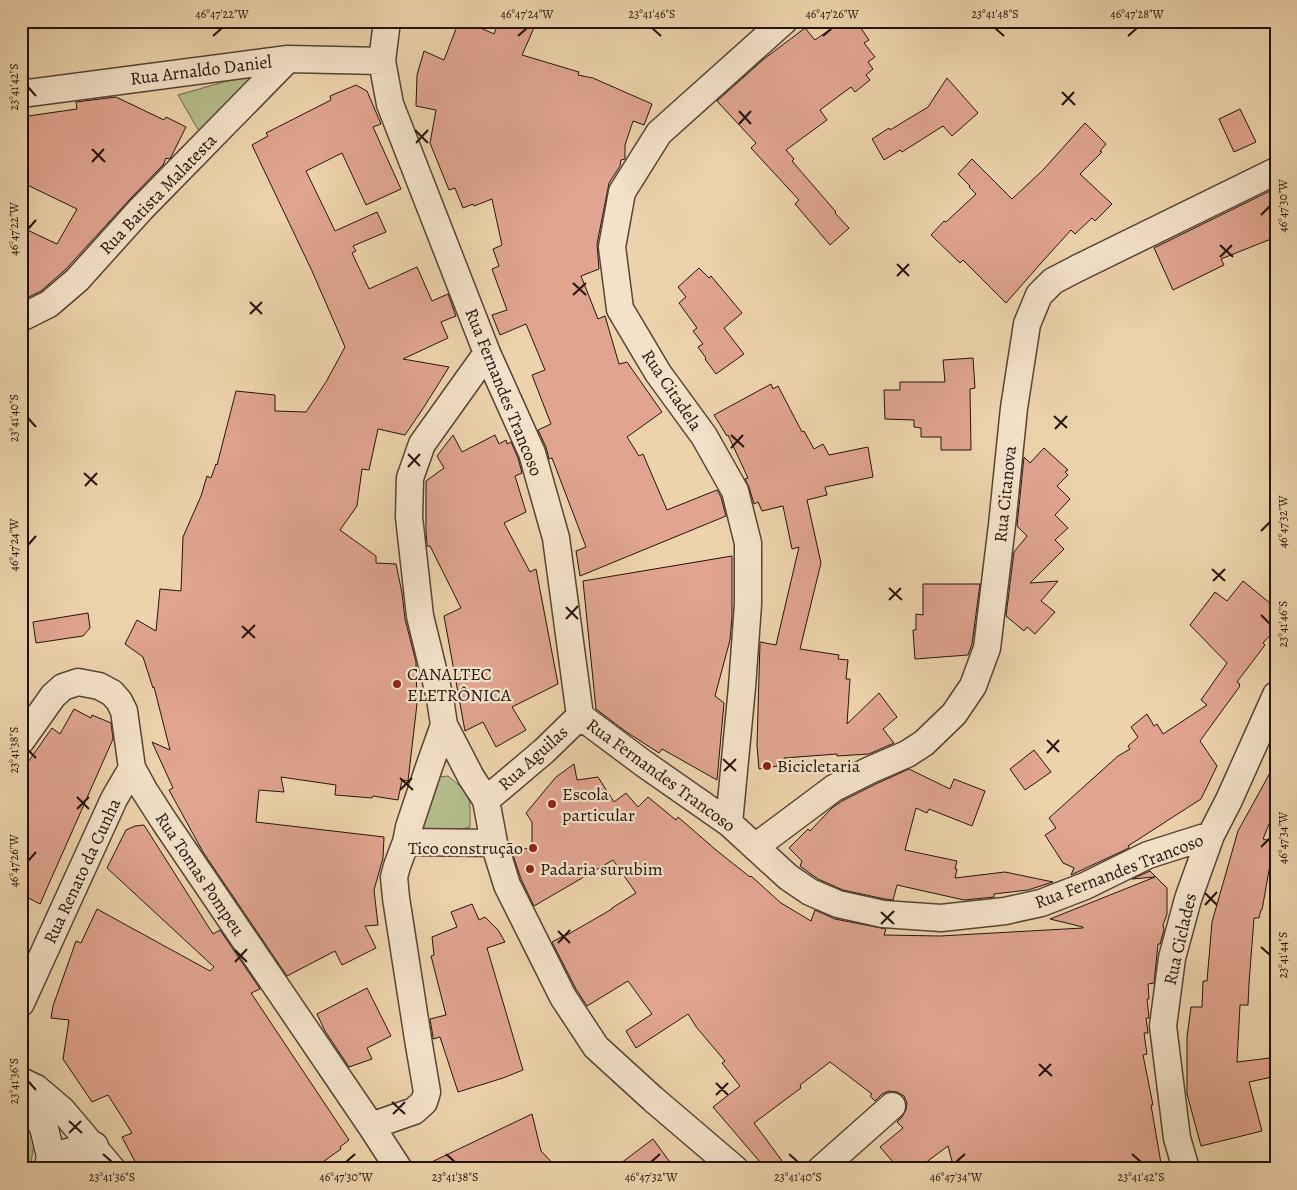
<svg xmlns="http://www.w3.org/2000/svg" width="1297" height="1190" font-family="Alegreya,serif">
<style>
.green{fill:#b5bd8c;stroke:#6c684e}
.building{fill:#e0a490;stroke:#24140f}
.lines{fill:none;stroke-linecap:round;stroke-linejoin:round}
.street-casing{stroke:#564436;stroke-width:29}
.secondary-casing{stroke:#24140f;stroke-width:30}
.street{stroke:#f3e2c9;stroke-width:26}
.secondary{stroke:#f3e2c9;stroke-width:28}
.ticks{fill:none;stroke:#24140f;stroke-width:2}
.poi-dot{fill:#8f2418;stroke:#f3e2c9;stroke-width:2}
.labels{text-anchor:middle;stroke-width:4.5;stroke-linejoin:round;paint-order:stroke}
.street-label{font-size:18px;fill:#24140f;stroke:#f3e2c9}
.poi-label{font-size:18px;fill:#24140f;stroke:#f3e2c9;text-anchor:start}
.neatline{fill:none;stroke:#24140f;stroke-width:2}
.ticks-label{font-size:12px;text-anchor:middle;fill:#24140f}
</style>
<rect width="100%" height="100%" fill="#edd3ac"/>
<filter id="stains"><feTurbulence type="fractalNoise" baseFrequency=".004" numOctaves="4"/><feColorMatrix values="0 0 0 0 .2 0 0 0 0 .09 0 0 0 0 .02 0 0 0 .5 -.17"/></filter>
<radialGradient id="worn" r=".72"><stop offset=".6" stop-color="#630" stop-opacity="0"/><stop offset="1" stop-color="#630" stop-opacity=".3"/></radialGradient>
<path class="green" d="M269,69L200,133L178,95Z
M448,776C473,796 470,796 470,827L425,838L423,818L439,777Z
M21,1116H24L36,1131L30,1169H21Z"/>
<path class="building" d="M459,21H465L494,34L499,21H537L522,55L579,72L578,75L593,78L652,104L644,125L633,121L625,145V159L621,160L620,166L609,183L597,244L599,269L581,276L598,319L605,316L619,364L627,362L662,412L627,437L639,456L643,454L667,510L717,490L721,497L726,516L580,576L576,551L586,547L552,458L549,459L546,447L538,430L551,424L532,375L545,370L526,324L500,335L492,315L507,310L492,269L499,266L493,249L502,245L492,199L474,206L473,204L463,208L455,188L449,190L430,143L436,110L416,106L417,75L424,51L444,60Z
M858,24L869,40L864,43L875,57L868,62L873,69L866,75L870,80L855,92L851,87L820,110L827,120L786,150L794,159L792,161L836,212L835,213L849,228L830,245L795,204L799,200L751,148L756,143L717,101L764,59L805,28L815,40L832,28Z
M947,78L978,113L952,136L943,126L902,152L900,150L884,160L872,139L889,128L890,130L928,107Z
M356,85L367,91L381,124L373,127L401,189L366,205L342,153L306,171L335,231L377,212L386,232L353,246L356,251L352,253L369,289L417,267L432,301L448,294L456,316L441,322L448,338L403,359L449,367L424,407L405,435L378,429L369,470L362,469L357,506L340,530L376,556V563L396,564L402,593L405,619L416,662L417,704L408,781L402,780L398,800L373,796L372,798L335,795L336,785L281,777L284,792L259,790L256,822L384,837L383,858L374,890L378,925L365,926L376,948L342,965L335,951L287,976L203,852L169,790L173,788L152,742L170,750L154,687L153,688L143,657L125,644L137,620L156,631L160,589L181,591L183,537L201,496L207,476L211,478L216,464L217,465L236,391L275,395V411L306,412L326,382L345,347L312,271L252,145L268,136L266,133L331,100L330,96Z
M116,97L164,120L166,117L186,127L171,157L169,159L166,158L163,165L130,199L66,269L41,291L21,301V227L57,244L77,209L21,182V131L28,116L77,109L76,102Z
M1240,109L1256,142L1234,152L1219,119Z
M1085,123L1106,144L1100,151L1102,152L1080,174L1112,204L1095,221L1092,218L1075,234L1071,230L1042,262L1006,303L963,260L960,263L931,235L944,221L946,222L976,194L969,187L970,186L958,174L972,159L1012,199L1043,170Z
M1276,188V237L1221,259L1224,265L1173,290L1154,248Z
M699,268L709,278L711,276L742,313L724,328L744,354L716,374L705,359L706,358L698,347L703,344L693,331L697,328L679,303L686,297L678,287Z
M973,358L975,388L970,389L971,450H941V437H921V428L914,427V420L885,419L884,390H900V382H945L943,360Z
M771,384L773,389L778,386L802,432L804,431L814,449L823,444L829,455L868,447L873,477L825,487L827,495L807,500L821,563L800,649L839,655L838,659L848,660L846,679H850L847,724L879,693L897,717L883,729L894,743L869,754L837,756V754L784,758V765L759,769L757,745L760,642L776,645L799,547L792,549L783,506L762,511L758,502L754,504L749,487L745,479L748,478L728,435L727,436L714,415Z
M453,435L462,452L495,435L499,444L506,440L507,444L511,442L518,458L522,473L515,476L526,512L504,523L530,572L536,569L558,684L512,707L526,730L496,747L483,722L465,731L444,616L461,608L430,546H427L426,530V481L444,468L437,456Z
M1044,448L1068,470L1065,472L1068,475L1057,486L1070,499L1055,515L1068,528L1055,540L1064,549L1030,583L1058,581L1041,601L1055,612L1035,634L1027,627L1024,631L1006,616L1014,552L1027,536L1017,526L1024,457L1030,463Z
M732,556V617L730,640L715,696L724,703L717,780L662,749L659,753L625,731L596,709L583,581Z
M1243,581L1276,608V629L1263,643L1265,645L1237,682L1240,684L1239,685L1240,686L1200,741L1217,766L1201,799L1128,846L1129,848L1071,875L1074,868L1063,863L1045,835L1056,828L1049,818L1118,756L1130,749L1128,746L1138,737L1131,727L1147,714L1154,726L1157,724L1163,734L1207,705L1201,700L1227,663L1190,625L1215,592L1227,601Z
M923,584H980L972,644L968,655L915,659L913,630H916V614L923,615Z
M88,613L90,628L83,636L36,643L33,622Z
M74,709L91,718L92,715L111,723L113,739L40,904L21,894V772L52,728L60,734Z
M1034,750L1051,772L1025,790L1010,769Z
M1276,762V807L1263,839L1274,842L1262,910H1261L1259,918H1254L1249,983L1248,1005H1240L1237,1062L1270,1058L1272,1077L1249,1082L1262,1131L1201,1146L1187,1094V1037L1191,1007H1202L1203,981H1207L1212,922L1238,831Z
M574,764L577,780L598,777L614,802L626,793L638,807L648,797L676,820L678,817L716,850L750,877L751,876L781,903L811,921L815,910L835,919L886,929L884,935L940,936L1083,928V927L1050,919L1155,877L1132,879L1150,871L1167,888V914L1163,925L1164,930L1160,944H1158L1154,983L1148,984L1149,999H1147L1149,1018H1146L1148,1033H1144L1147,1054L1143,1055L1153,1105H1151L1162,1169H954L948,1146L917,1169H899L880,1147L903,1128L897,1122L902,1117L906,1110L907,1103L904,1096L897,1092L889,1091L882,1094L875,1101L870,1096L872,1094L830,1062L800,1085L801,1088L754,1123L788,1169H766L713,1107L740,1086L722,1063L725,1061L697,1028L688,1014L636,1048L626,1031L652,1014L628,981L587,1006L576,989L552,942L567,934V935L612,909V908L636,893L613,860L534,906L521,879L512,852L523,853V849L532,848V822L526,813L556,777Z
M909,769L950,789L954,779L985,791L972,826L929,809L927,813L916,808L905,850L957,861L955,869H957L955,878L1005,872L1053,882L1028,890L994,894V897L964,900L897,885L893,900L885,899L843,890L818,879L800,866L802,861L789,848L808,829L810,831L832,808L842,801L876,784Z
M144,825L213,934L220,930L260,989L251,993L349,1140L340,1147L341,1149L313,1169H139L122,1137L132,1133L108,1095L92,1102L63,1059L69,1020L51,1018L53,1006L76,941L81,943L97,909L210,971L214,967L107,868L126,830L135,826Z
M472,904L479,920L485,917L498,930L505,942L487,948L523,1070L503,1078L458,1092L440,1037L433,1039V1037L430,1019L446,1015L431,956L434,955L432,937L457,927L451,912Z
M367,988L391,1036L367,1048L372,1059L349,1067L325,1031L317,1014Z
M532,1114L541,1151L558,1169H417Z
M653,1139L675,1169H613Z"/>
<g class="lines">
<defs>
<path id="street" d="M387,21L382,61L390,104L487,353L532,453L556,538L580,716L643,763L729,823L788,877L810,892L838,904L883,914L941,918L1005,911L1041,903L1085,886L1148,855L1211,835
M21,94L288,59L382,61
M21,318L49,304L77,280L141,209L288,59
M487,353L422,444L410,478L409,517L420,616L440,698L444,725L471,777L486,800L494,843L507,885L563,997L596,1047L653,1099L735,1169
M21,741L53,696L63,687L78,682L99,686L112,693L119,701L124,711L132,768L144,790L164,821L371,1126L399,1169
M486,800L544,751L580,716
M729,823L742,687L748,604V543L735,491L704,436L658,373L620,309L612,247L622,192L659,133L784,21
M406,842L494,843
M755,847L834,788L870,770L907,754L924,743L954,714L973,686L987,648L1002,525L1014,408L1027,324L1039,295L1053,281L1078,268L1276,171
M21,1003L114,799L132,768
M21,1081L36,1088L62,1110L112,1169
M371,1126L414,1111L424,1102L427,1092L418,1039L396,898L394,877L397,866L406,842L409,827L429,767L444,725
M821,1169L892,1106
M1186,1169L1177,1138L1163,1026L1172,958L1188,899L1211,835L1229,800L1276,695"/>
<path id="secondary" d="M21,1094L34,1109L44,1128L51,1157L48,1169
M51,1157L94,1146"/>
</defs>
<use href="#street" class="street-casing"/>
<use href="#secondary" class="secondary-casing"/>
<use href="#street" class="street"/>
<use href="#secondary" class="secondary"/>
</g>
<path class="ticks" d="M652,28L661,36M995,28L1004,36M213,36L222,28M518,36L527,28M823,36L832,28M1128,36L1137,28M28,87L36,96M1062,92L1075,105M1062,105L1074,92M739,111L751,124M739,124L751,111M415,130L428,143M416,143L428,130M92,149L105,162M92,162L104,149M1261,215L1270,206M28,229L36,220M1220,245L1233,257M1220,257L1232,245M897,264L909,276M897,276L909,264M573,283L586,295M573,295L586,283M250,302L262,314M250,314L262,302M1054,416L1067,428M28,418L36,427M1055,429L1067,416M731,435L744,447M731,448L743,435M408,454L420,466M408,467L420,454M84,473L97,485M85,486L97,473M1261,531L1270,522M28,545L36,536M1212,569L1225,581M1213,581L1225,569M889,588L902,600M889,600L901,588M566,607L578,619M1261,615L1270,624M566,619L578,606M242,626L255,638M242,638L255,625M1047,740L1059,752M28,750L36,758M1047,753L1059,740M723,759L736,771M724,771L736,759M400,778L413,790M400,790L412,778M77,797L89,809M77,809L89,797M1261,847L1270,838M28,861L36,852M1205,893L1217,905M1205,905L1217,892M881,912L894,924M881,924L894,911M558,931L570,943M558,943L570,930M1261,947L1270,955M235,950L247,962M235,962L247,949M1039,1064L1052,1076M1039,1076L1051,1064M28,1081L36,1090M716,1083L728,1095M716,1095L728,1083M392,1102L405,1114M393,1114L405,1102M69,1121L82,1133M69,1133L81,1121M103,1154L112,1162M446,1154L455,1162M789,1154L798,1162M1132,1154L1141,1162M346,1162L355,1154M651,1162L660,1154M956,1162L965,1154"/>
<g class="poi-dot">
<circle cx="397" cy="684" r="5"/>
<circle cx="767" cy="766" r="5"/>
<circle cx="552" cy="804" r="5"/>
<circle cx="533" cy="848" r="5"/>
<circle cx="530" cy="869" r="5"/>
</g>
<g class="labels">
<g class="street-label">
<text transform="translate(201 70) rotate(-7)" y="6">Rua Arnaldo Daniel</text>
<text transform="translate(158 194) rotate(-46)" y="6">Rua Batista Malatesta</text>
<text transform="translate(672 390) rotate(56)" y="6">Rua Citadela</text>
<text transform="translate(504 392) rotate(68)" y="6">Rua Fernandes Trancoso</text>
<text transform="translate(1005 494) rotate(-84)" y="6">Rua Citanova</text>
<text transform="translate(533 758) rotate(-42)" y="6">Rua Aguilas</text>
<text transform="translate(661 775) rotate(36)" y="6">Rua Fernandes Trancoso</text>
<text transform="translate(82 871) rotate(-65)" y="6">Rua Renato da Cunha</text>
<text transform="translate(1119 871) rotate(-21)" y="6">Rua Fernandes Trancoso</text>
<text transform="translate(200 874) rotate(56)" y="6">Rua Tomas Pompeu</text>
<text transform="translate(1180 939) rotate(-77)" y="6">Rua Ciclades</text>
</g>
<g class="poi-label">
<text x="407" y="680">CANALTEC<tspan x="407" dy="21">ELETRÔNICA</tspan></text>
<text x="777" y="772">Bicicletaria</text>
<text x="562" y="800">Escola<tspan x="562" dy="21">particular</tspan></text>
<text x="523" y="854" text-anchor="end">Tico construção</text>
<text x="540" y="875">Padaria surubim</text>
</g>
</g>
<rect width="1297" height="1190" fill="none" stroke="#edd3ac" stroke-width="55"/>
<rect x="28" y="28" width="1242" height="1134" class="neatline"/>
<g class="ticks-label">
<text x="222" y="18">46°47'22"W</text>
<text x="527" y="18">46°47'24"W</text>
<text x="652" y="18">23°41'46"S</text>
<text x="832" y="18">46°47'26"W</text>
<text x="995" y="18">23°41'48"S</text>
<text x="1137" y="18">46°47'28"W</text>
<text transform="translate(14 87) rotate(-90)" y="4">23°41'42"S</text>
<text transform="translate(1283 206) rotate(-90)" y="4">46°47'30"W</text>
<text transform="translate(14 229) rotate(-90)" y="4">46°47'22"W</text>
<text transform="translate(14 418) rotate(-90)" y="4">23°41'40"S</text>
<text transform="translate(1283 522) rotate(-90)" y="4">46°47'32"W</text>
<text transform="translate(14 545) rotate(-90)" y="4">46°47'24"W</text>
<text transform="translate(1283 624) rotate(-90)" y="4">23°41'46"S</text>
<text transform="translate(14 750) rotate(-90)" y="4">23°41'38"S</text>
<text transform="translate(1283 838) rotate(-90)" y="4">46°47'34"W</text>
<text transform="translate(14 861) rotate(-90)" y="4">46°47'26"W</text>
<text transform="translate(1283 955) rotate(-90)" y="4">23°41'44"S</text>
<text transform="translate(14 1081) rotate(-90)" y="4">23°41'36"S</text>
<text x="112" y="1181">23°41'36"S</text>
<text x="346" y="1181">46°47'30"W</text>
<text x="455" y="1181">23°41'38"S</text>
<text x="651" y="1181">46°47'32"W</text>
<text x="798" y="1181">23°41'40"S</text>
<text x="956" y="1181">46°47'34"W</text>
<text x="1141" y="1181">23°41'42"S</text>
</g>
<rect width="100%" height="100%" filter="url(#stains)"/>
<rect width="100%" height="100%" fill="url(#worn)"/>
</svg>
